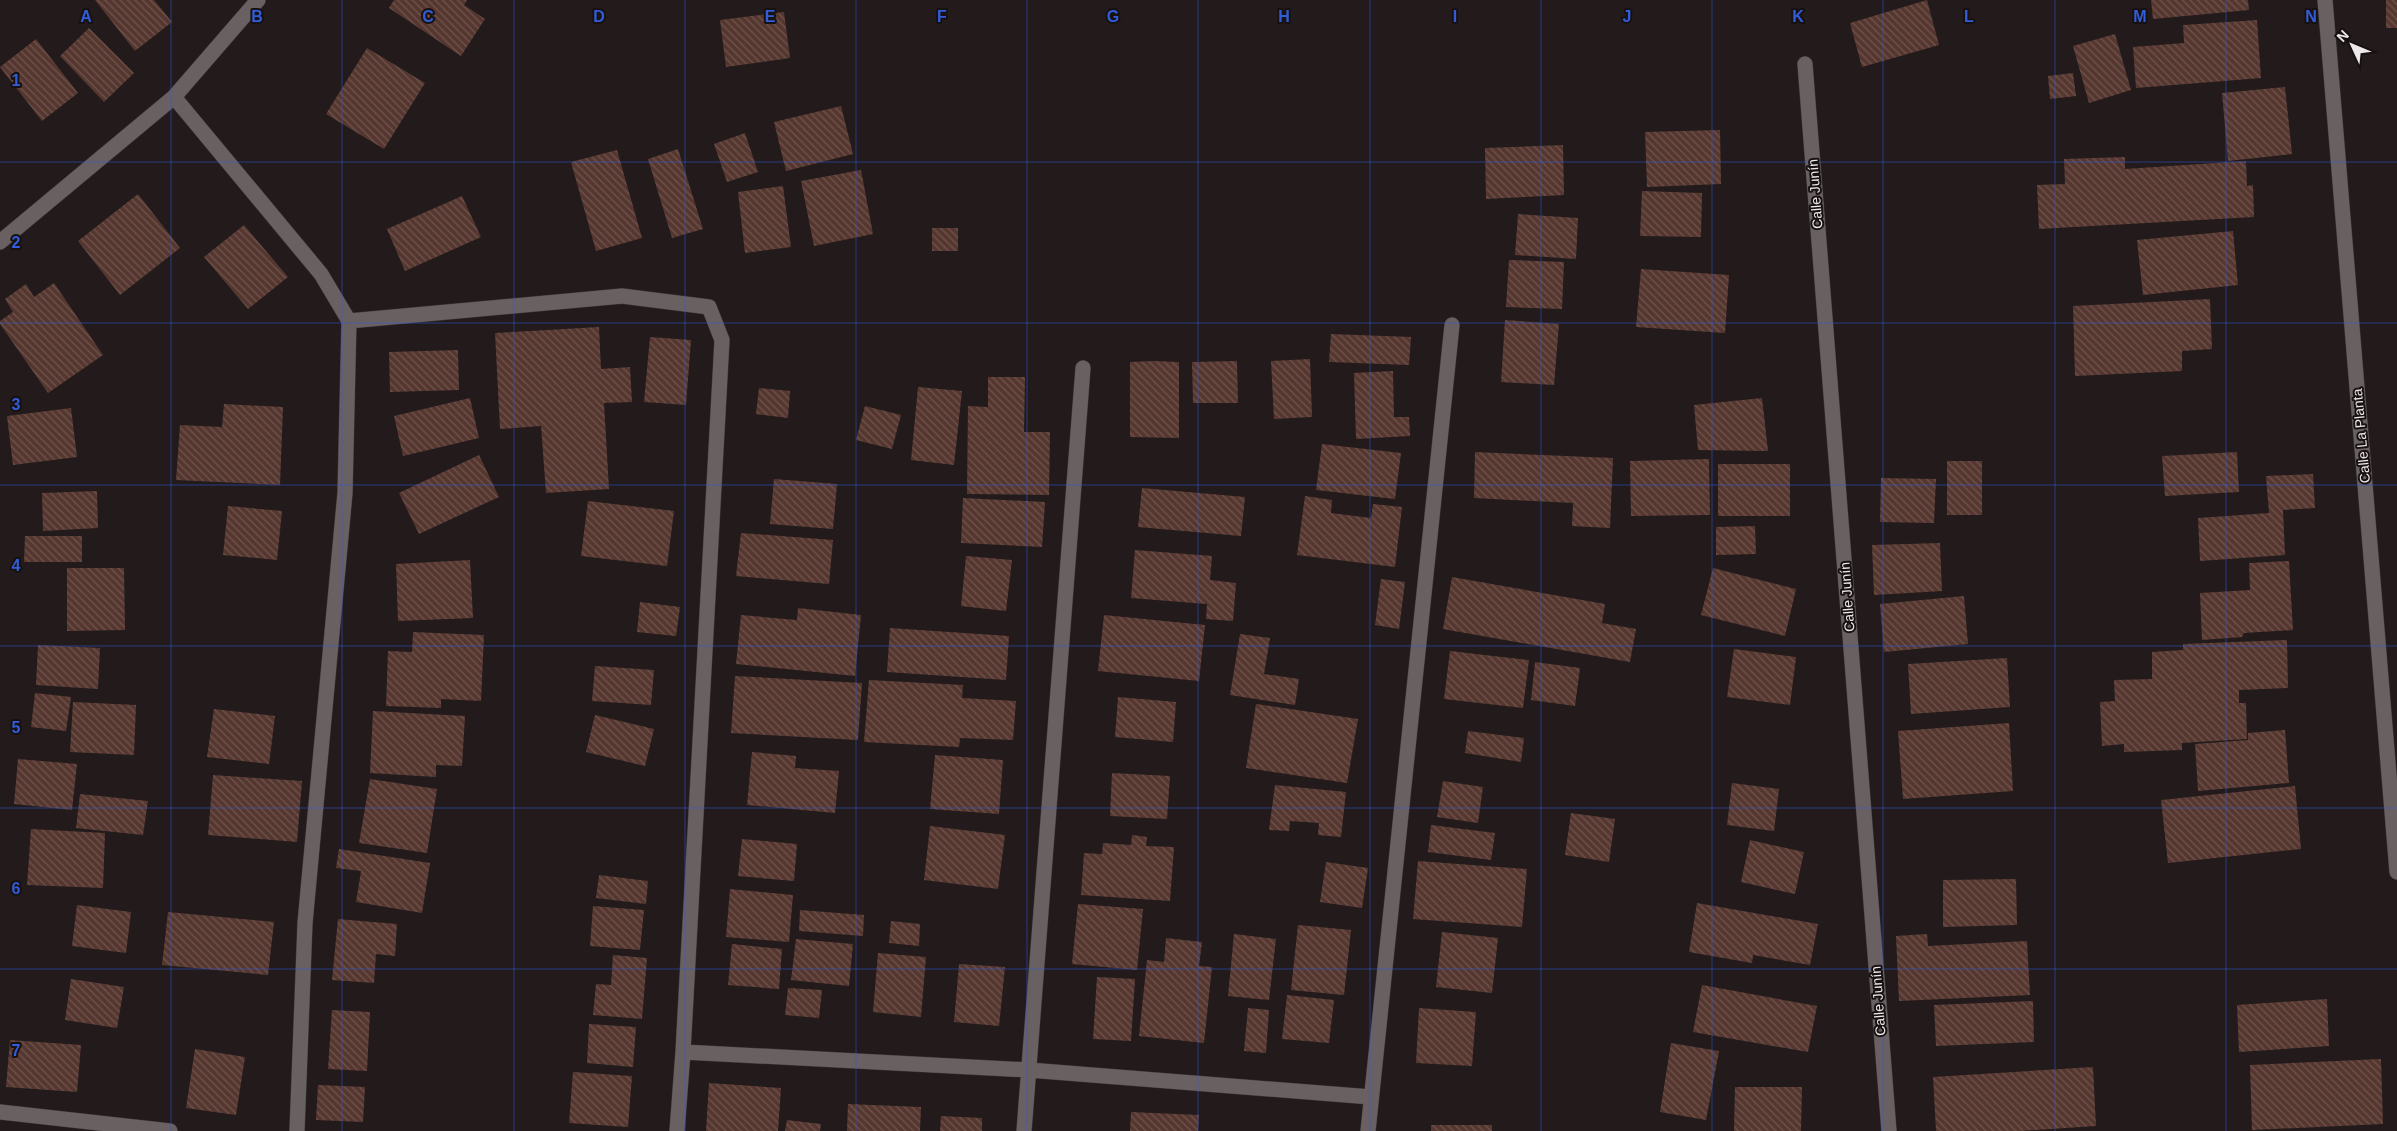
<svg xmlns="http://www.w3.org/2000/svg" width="2397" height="1131" font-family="Arial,sans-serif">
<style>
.building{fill:url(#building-back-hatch)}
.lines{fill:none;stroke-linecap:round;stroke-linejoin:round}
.minor-casing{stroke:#3d3838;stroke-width:16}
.minor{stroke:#696061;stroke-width:15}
.grid{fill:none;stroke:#325dda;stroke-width:1;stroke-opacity:0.55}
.labels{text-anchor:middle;stroke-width:4;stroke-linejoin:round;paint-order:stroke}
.street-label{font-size:14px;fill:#ede8e9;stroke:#181112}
.grid-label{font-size:16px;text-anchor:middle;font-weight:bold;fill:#325dda;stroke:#181112;stroke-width:4;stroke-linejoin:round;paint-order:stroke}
</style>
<defs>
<pattern id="building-back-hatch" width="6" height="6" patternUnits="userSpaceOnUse" patternTransform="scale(1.25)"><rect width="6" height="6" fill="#563730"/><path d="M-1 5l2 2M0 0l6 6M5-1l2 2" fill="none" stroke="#6f544e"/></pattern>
</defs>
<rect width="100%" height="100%" fill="#221a1b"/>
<path class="building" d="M95,0H154L172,22L135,51Z
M394,0H467L464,5L485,19L461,56L389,8Z
M1927,0L1939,45L1862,67L1850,23Z
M2151,0H2248L2249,10L2153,19Z
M2386,0H2397V28H2386Z
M784,12L790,58L726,67L720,20Z
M2257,20L2261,78L2136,88L2133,47L2184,43L2183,25Z
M89,28L134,73L104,102L60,56Z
M2115,34L2131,90L2089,103L2073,46Z
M36,39L78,93L42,121L0,67Z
M367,48L425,83L384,149L326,114Z
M2073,73L2076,96L2050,99L2048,76Z
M2285,87L2292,154L2228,161L2222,93Z
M841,106L853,154L786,171L774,122Z
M1720,130L1721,184L1647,187L1645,132Z
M745,133L758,172L727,182L714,144Z
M1563,145L1564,195L1486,199L1485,148Z
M678,149L703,229L672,238L648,159Z
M617,150L642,238L596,251L571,162Z
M2125,157V169L2246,161L2247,186L2253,185L2254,217L2039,229L2037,185L2065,184L2064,159Z
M861,170L873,234L814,246L801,181Z
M783,186L791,247L745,253L738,192Z
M1642,191L1702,193L1701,237L1640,236Z
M138,194L180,248L120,295L78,241Z
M462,196L481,237L405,271L387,229Z
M1518,214L1578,218L1576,259L1515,255Z
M244,225L288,277L248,309L204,257Z
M932,228H958V251H932Z
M2233,231L2238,285L2143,295L2137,240Z
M1509,260L1564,262L1562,309L1506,307Z
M1641,269L1729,275L1725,333L1636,327Z
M54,283L103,355L48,393L0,324V321L13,312L5,299L26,284L34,297Z
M2210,299L2212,349L2182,351V371L2075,376L2073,306Z
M1505,320L1559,324L1554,385L1501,382Z
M599,327L601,369L630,367L632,402L604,403L609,489L546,493L541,426L500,429L495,333Z
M1331,334L1411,337L1409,365L1329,362Z
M650,337L691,340L686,405L644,402Z
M458,350L459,390L390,392L389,352Z
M1310,359L1312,417L1274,419L1271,361Z
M1154,361L1179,362V438L1130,437V362Z
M1237,361L1238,403H1193L1192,362Z
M1393,371L1394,417H1409L1410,436L1356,439L1354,373Z
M988,377H1025L1024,432H1050L1049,495L967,494L968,406L988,407Z
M918,387L962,391L954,465L911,460Z
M759,388L790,391L788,418L756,414Z
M470,398L479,438L403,456L394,416Z
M1762,398L1768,451L1698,450L1694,405Z
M224,404L283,407L280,485L176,480L180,425L222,427Z
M865,406L901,415L892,449L856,440Z
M71,408L77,457L13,465L7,416Z
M1322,444L1401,453L1395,499L1316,490Z
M1475,452L1613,458L1610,528L1572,526L1573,503L1474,498Z
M2237,452L2239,492L2165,496L2162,456Z
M479,455L499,497L419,534L399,493Z
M1709,459L1710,515L1631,516L1630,461Z
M1947,461H1982V515H1947Z
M1718,464H1790V516H1718Z
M2313,474L2315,508L2283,510L2285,555L2200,561L2198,518L2269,513L2266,476Z
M1881,478L1936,479L1934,523L1880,522Z
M774,479L837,484L833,529L770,524Z
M1142,488L1245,497L1241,536L1138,527Z
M97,491L98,528L43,531L42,493Z
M1305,496L1332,500L1331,513L1371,518L1373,504L1402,507L1395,567L1297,555Z
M963,498L1045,502L1042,547L961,543Z
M588,501L674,511L667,566L581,556Z
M228,506L282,511L277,560L223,555Z
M1755,526L1756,554L1716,555V527Z
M741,533L833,540L829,584L736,576Z
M25,536H82V562H24Z
M1940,543L1942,591L1874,595L1872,545Z
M1135,550L1212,556L1210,580L1236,583L1233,621L1206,619L1207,604L1131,598Z
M966,556L1012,560L1006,611L961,606Z
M470,560L473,618L398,621L396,564Z
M2289,561L2293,630L2244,633L2242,637L2202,640L2200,593L2250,590L2249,563Z
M67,568H124L125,630L67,631Z
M1713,568L1796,589L1785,636L1701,615Z
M1452,577L1605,604L1602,623L1636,629L1630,662L1443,629Z
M1381,579L1405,582L1399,629L1375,625Z
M1964,596L1968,644L1884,652L1880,604Z
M640,602L680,607L676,636L637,632Z
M798,608L861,615L855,676L736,664L741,615L797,620Z
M1104,615L1205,625L1199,681L1098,671Z
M890,628L1009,636L1006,680L887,672Z
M413,632L484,635L481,701L441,699V708L386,706L388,651L412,652Z
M1240,634L1270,638L1264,674L1299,679L1295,705L1230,695Z
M2287,640L2288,688L2239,690V703H2246L2247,739L2182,743V750L2124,752V744L2102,746L2100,702L2115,701L2114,680L2152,679V652L2183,650V644Z
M38,645L100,648L98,689L36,685Z
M1734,649L1796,657L1790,705L1727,697Z
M1450,651L1529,660L1523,708L1444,699Z
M2007,658L2010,707L1911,714L1908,664Z
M1535,662L1580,668L1575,706L1531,700Z
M595,666L654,670L651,705L592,701Z
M735,676L862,683L858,740L731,733Z
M869,680L963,685L962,698L1016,701L1013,740L960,738L959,747L864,742Z
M35,693L71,697L66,731L31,727Z
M1118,697L1176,702L1173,742L1115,737Z
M73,702L136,705L134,755L70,752Z
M1256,704L1358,719L1347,783L1246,768Z
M214,709L275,716L269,764L207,757Z
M373,711L465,716L462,766L436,765V777L370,773Z
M595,715L654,729L645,766L586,752Z
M2009,723L2013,791L1903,799L1898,731Z
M2285,730L2289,783L2198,791L2195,744L2248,740V733Z
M1468,731L1524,738L1521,762L1465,753Z
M752,752L796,756L795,768L839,771L835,813L747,805Z
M935,755L1003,760L999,814L930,809Z
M18,759L77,764L72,810L14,804Z
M1112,773L1170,776L1167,819L1110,816Z
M213,775L302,781L297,842L208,835Z
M370,779L437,789L427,853L359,843Z
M1443,781L1483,787L1478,823L1437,817Z
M1732,783L1779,789L1774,831L1727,825Z
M1275,785L1346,792L1341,837L1318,835L1319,823L1290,821L1289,831L1269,830Z
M2295,786L2301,849L2168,863L2161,800Z
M80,794L148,801L143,835L76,828Z
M1571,813L1615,819L1609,862L1565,855Z
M1431,825L1495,833L1491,860L1428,852Z
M930,826L1005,835L998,889L924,880Z
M31,829L105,833L103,888L27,885Z
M1132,835L1147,837L1146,846L1174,847L1170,901L1081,895L1084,853L1102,854L1103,843L1131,845Z
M742,839L797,844L794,881L738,876Z
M1750,840L1804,852L1795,894L1741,882Z
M339,849L430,863L422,913L356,902L361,871L336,868Z
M1418,861L1527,869L1522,927L1413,919Z
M1326,862L1368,868L1362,908L1320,902Z
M599,875L648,881L646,904L596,898Z
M2016,879L2017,925L1943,927V880Z
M730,889L793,895L789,942L726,937Z
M1697,903L1818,924L1810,965L1753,955L1752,963L1689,952Z
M1078,904L1143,909L1137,970L1072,964Z
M77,905L131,912L126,953L72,946Z
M593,906L644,910L640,950L590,946Z
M800,910L864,915L863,936L799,931Z
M168,912L274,922L268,975L162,965Z
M338,919L397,924L395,956L376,954L374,983L332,980Z
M891,921L920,924L919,946L889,943Z
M1298,925L1351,930L1344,995L1291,990Z
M1442,932L1498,938L1492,993L1436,987Z
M1234,934L1276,939L1269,1000L1228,996Z
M1927,934L1928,946L2027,941L2030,995L1899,1001L1896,936Z
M1166,938L1202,942L1199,966L1212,967L1204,1043L1139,1036L1147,960L1164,962Z
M796,939L853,944L849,986L791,980Z
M732,944L782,949L779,989L728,985Z
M878,953L926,957L921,1017L873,1012Z
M613,955L647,958L642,1019L593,1015L596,984L611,985Z
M959,964L1005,967L999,1026L954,1022Z
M1097,977L1135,979L1131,1041L1093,1039Z
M71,979L124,987L117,1028L65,1020Z
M1702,985L1817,1006L1808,1052L1693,1032Z
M788,988L822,990L819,1018L785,1015Z
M1287,995L1334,1000L1329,1043L1282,1039Z
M2327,999L2329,1046L2239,1052L2237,1005Z
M2033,1001L2034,1042L1936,1046L1934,1005Z
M1248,1008L1269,1010L1266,1053L1244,1051Z
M1419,1008L1476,1012L1472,1066L1416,1063Z
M332,1010L370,1012L367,1071L328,1069Z
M589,1024L636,1027L633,1067L587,1063Z
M10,1040L81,1045L77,1092L6,1087Z
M1671,1043L1719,1051L1706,1120L1660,1112Z
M195,1049L245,1057L236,1115L186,1108Z
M2381,1059L2383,1124L2252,1130L2250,1065Z
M2093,1067L2096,1126L2019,1131H1936L1933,1077Z
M573,1072L632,1076L628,1127L569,1123Z
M709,1083L781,1088L778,1131H706Z
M318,1085L365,1087L363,1122L316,1120Z
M1735,1087H1802L1801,1131H1734Z
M848,1104L921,1107L920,1131H847Z
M1131,1112L1199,1115L1198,1131H1130Z
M941,1116L982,1118V1131H940Z
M787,1120L821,1124L820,1131H785Z
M1431,1125H1492V1131H1431Z"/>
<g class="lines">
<defs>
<path id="minor" d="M2325,0L2397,872
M1805,64L1889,1131
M174,97L321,274L349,321L345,493L305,923L297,1131
M0,242L174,97L258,0
M349,321L622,296L709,307L722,340L683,1052L677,1131
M683,1052L1029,1070L1371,1097
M0,1112L170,1131
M1024,1131L1083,368
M1368,1131L1452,325"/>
</defs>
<use href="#minor" class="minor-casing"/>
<use href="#minor" class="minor"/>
</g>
<path class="grid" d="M171,0V1131M342,0V1131M514,0V1131M685,0V1131M856,0V1131M1027,0V1131M1198,0V1131M1370,0V1131M1541,0V1131M1712,0V1131M1883,0V1131M2055,0V1131M2226,0V1131M0,162H2397M0,323H2397M0,485H2397M0,646H2397M0,808H2397M0,969H2397"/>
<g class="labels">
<g class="street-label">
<text transform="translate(1815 194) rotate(-94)" y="5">Calle Junín</text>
<text transform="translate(2361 436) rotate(-95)" y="5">Calle La Planta</text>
<text transform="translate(1847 597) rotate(-94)" y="5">Calle Junín</text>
<text transform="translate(1878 1001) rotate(-94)" y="5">Calle Junín</text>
</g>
</g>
<g class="grid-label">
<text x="86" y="22">A</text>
<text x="257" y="22">B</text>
<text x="428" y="22">C</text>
<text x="599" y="22">D</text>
<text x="770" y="22">E</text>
<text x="942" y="22">F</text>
<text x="1113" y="22">G</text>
<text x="1284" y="22">H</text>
<text x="1455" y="22">I</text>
<text x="1627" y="22">J</text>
<text x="1798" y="22">K</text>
<text x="1969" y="22">L</text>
<text x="2140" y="22">M</text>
<text x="2311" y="22">N</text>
<text x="16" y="86">1</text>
<text x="16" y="248">2</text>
<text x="16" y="410">3</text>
<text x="16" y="571">4</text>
<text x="16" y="733">5</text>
<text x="16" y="894">6</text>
<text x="16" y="1056">7</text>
</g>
<g transform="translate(2352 45) rotate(314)" stroke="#181112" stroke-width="4" paint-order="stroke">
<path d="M0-4L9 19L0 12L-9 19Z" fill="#ede8e9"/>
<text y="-8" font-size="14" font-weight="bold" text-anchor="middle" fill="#ede8e9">N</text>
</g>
</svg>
